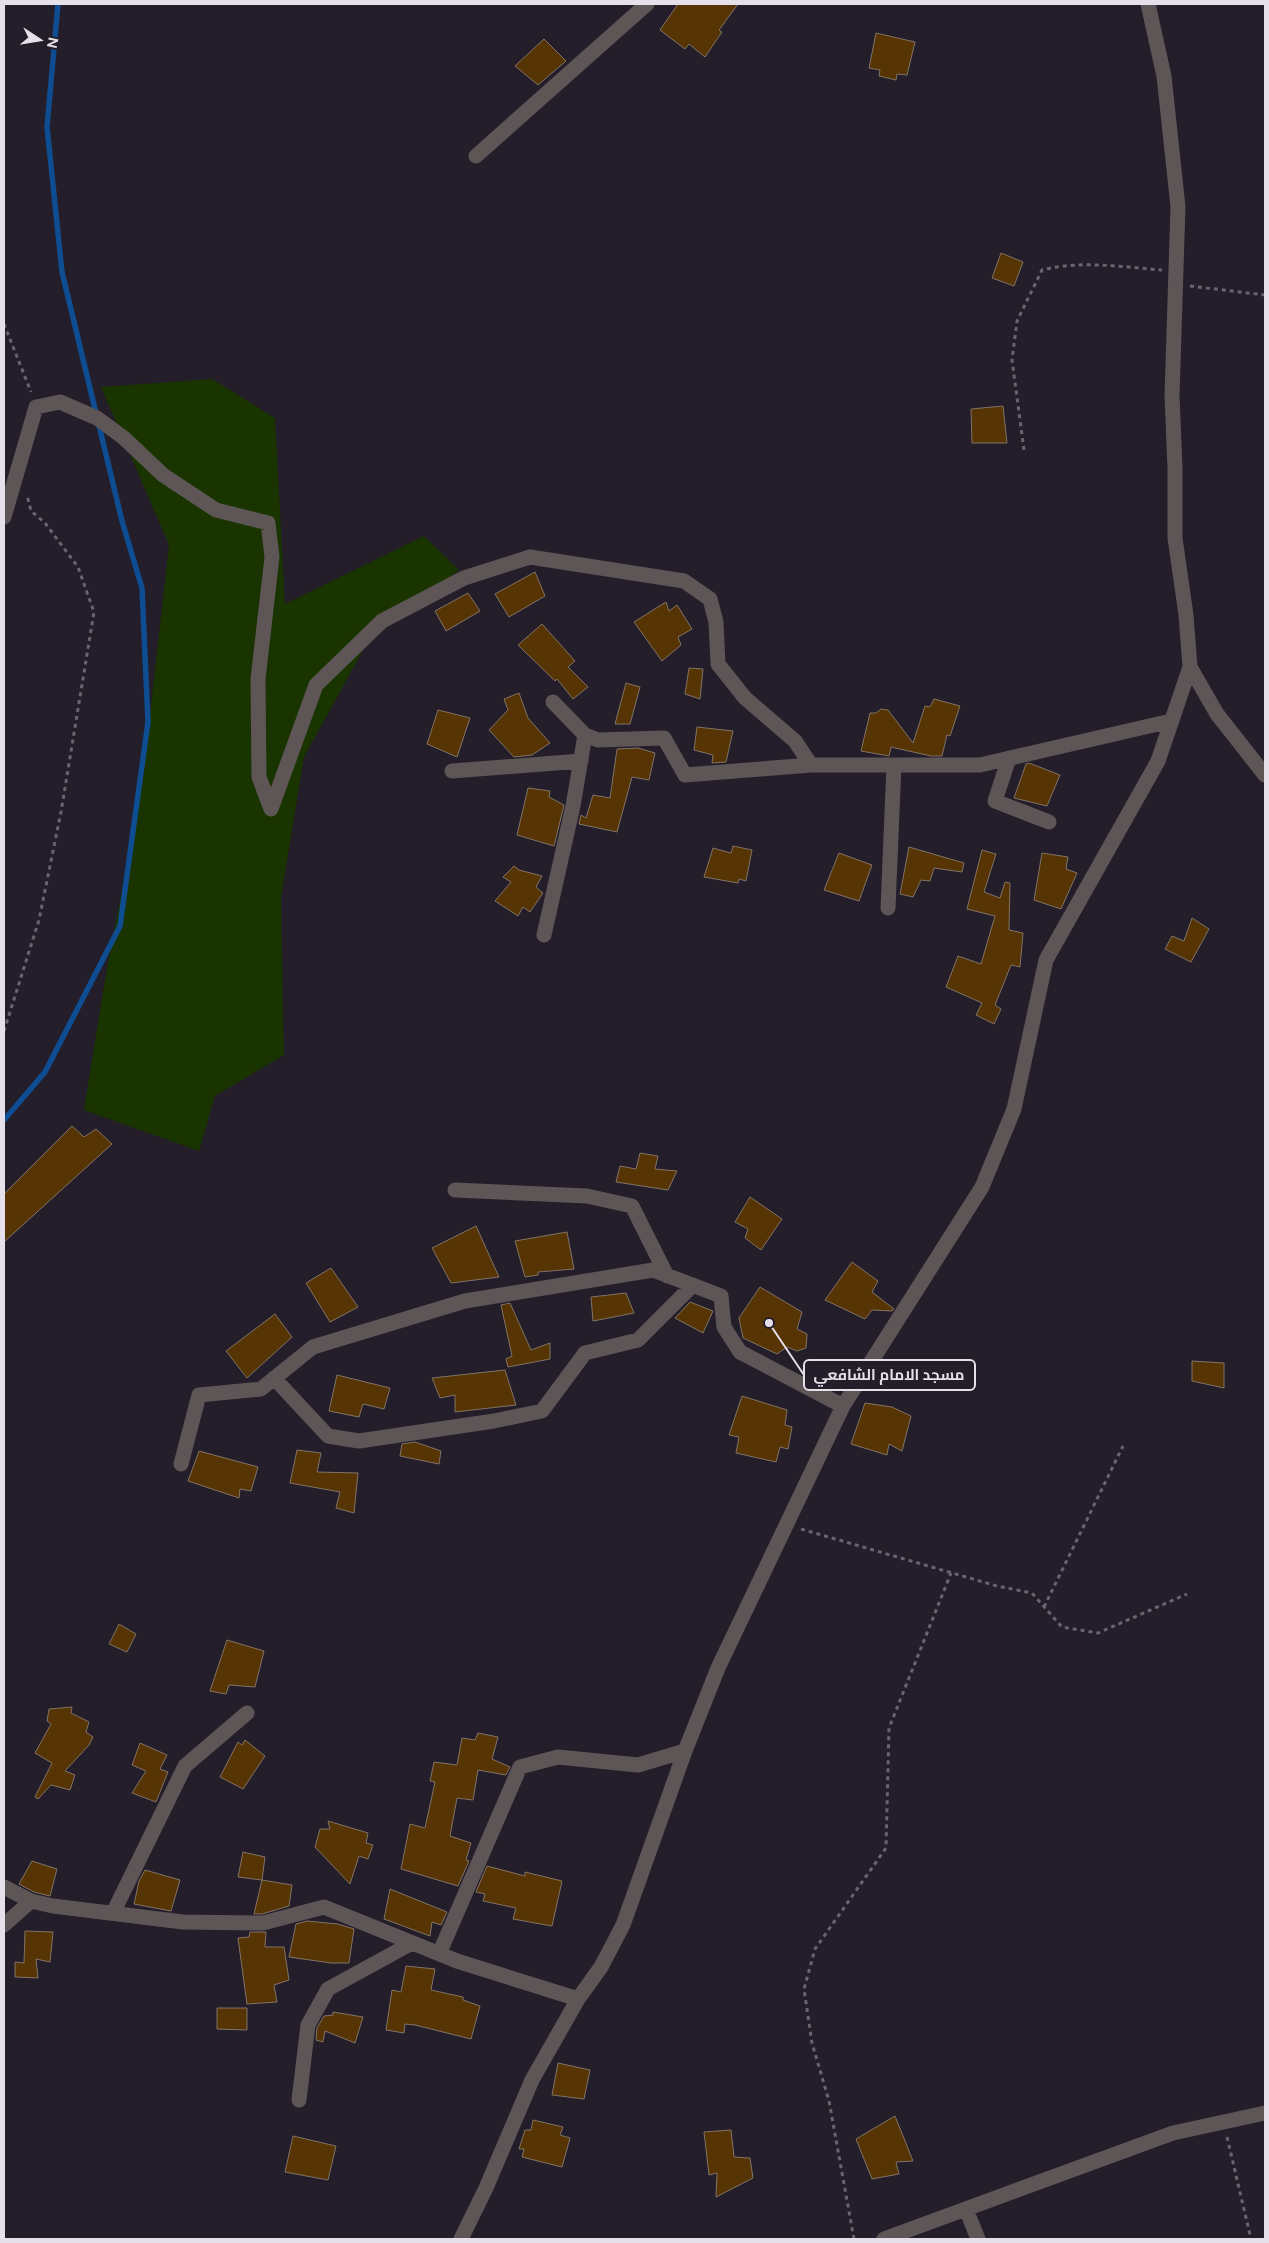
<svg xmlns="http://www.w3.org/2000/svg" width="1269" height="2243" font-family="Figtree,Cairo,sans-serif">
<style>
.green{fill:#1a3400}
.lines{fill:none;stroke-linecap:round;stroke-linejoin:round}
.stream{stroke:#0e4d91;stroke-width:5.5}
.building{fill:#573403;stroke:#817467}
.path{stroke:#6a6470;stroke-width:3;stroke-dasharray:4 4;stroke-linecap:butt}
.minor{stroke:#5e5556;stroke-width:15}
.leader{fill:none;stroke:#e5e0e9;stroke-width:2}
.callout-dot{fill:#e5e0e9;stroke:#241d2a;stroke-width:2}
.callout{fill:#241d2a;stroke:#e5e0e9;stroke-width:2}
.callout-label{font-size:15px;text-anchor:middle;font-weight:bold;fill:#e5e0e9}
</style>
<rect width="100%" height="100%" fill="#241d2a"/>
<path class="green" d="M212,379L275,418L285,604L424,536L459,570L367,643L304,757L281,898L284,1055L215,1096L199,1151L84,1110L104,985L143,777L169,545L101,387Z"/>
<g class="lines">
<path class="stream" d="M4,1120L45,1072L120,926L148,722L142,588L122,521L62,272L47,127L58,4"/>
</g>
<path class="building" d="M678,4H738L719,30L722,32L705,57L689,44L685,49L660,30Z
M876,33L915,42L907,75L897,74L896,80L879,76L880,70L869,68Z
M544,39L566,61L538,85L515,66Z
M1001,253L1023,262L1014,286L992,278Z
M1003,406L1007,443H972L971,409Z
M535,572L545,596L509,617L495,594Z
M468,593L480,611L446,631L435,611Z
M666,602L669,611L677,605L692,629L678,637L681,645L662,661L634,622Z
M542,624L575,661L568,667L588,687L573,699L557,679L555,681L518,645Z
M689,668L703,669L700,699L685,694Z
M626,683L640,687L630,724H615Z
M519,693L528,718L550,743L532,755L514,757L489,730L508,710L504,699Z
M934,699L960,706L950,736L947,735L942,756H931L891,747L889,756L861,751L870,713H876L881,709L888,710L913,743L925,706L930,707Z
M438,710L470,718L457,757L427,744Z
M697,727L733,731L726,762L712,763L713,755L694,750Z
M638,748L655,753L649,780L632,777L617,832L579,824L581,815L586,818L593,795L610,798L617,749Z
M1029,763L1060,775L1047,806L1014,798L1026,764Z
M528,788L550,791L549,797L564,805L554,846L517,835Z
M733,846L752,850L746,881L739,879L738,883L704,877L713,848L731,853Z
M909,847L964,863L962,872L934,868L930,881L921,880L913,897L900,894Z
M982,850L996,854L984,892L1000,898L1005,882L1010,883L1009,930L1023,933L1020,967L1011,965L995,1005L1001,1009L994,1024L976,1015L982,1003L946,987L958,956L981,964L995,916L967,909Z
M839,853L872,865L859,901L824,890Z
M1042,853L1068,857L1066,869L1077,873L1061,909L1034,900Z
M514,866L519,870L542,876L536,887L543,893L530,912L523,907L518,916L495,901L511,882L503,877Z
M1192,918L1209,929L1191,962L1165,949L1172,936L1184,941Z
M72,1126L84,1137L96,1129L112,1144L4,1242V1194Z
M640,1153L658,1156L655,1169L677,1171L668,1190L616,1182L620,1166L636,1169Z
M750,1197L782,1219L761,1250L745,1238L748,1229L735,1222Z
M476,1226L499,1277L451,1283L432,1248Z
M567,1232L574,1269L538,1272V1275L525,1277L515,1241Z
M852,1262L878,1281L872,1292L894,1309L892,1311L872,1310L865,1319L825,1300Z
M331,1268L358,1307L330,1322L306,1283Z
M760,1287L802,1312L797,1329L807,1334L806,1348L797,1351L787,1347L777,1354L743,1338L739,1318Z
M626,1293L634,1313L593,1321L591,1297Z
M690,1302L713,1311L703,1333L675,1318Z
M510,1303L531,1350L550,1343V1359L508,1367L506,1359L512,1356L501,1305Z
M275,1314L292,1337L247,1378L226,1351Z
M1192,1361L1224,1363V1388L1192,1381Z
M505,1370L516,1405L455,1412V1395L440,1398L432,1378Z
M337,1375L390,1388L384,1409L363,1404L359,1417L329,1411Z
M742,1396L787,1410L785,1425L792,1427L788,1449L780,1447L776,1462L736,1453L739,1437L729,1435Z
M865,1403L892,1407L911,1416L902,1451L889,1444L887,1455L851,1444Z
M415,1442L441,1451L439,1464L400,1456L402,1444Z
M297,1450L321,1453L317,1472L358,1473L354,1513L336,1508L340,1492L290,1483Z
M199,1451L258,1467L251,1491L240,1489L239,1498L188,1481Z
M119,1624L136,1634L127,1652L109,1644Z
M227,1640L264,1651L255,1687L229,1685L226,1694L210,1691Z
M72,1707L71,1713L89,1722L86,1732L93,1737L89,1745L65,1771L75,1775L70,1790L51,1785L38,1799L35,1797L52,1763L35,1753L51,1724L47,1721L49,1709Z
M478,1733L498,1737L492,1759L510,1767L506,1775L478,1770L473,1800L457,1798L450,1836L471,1843L466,1860L469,1861L458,1886L401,1869L410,1824L425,1828L435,1782L430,1781L434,1762L457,1765L462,1738L475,1740Z
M245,1740L265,1756L243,1789L220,1777L238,1742L242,1745Z
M140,1743L167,1755L160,1769L168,1772L156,1802L132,1793L146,1771L132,1765Z
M328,1821L368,1833L366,1843L373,1845L368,1859L359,1856L350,1884L315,1847L320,1829H330Z
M243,1852L265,1857L262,1880L238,1877Z
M32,1861L57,1869L50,1896L34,1892L19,1884Z
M487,1866L525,1876V1872L562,1881L552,1926L513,1919L516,1908L483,1901L485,1894L476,1892Z
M145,1870L180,1880L171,1911L134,1904L139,1881Z
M262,1880L292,1885L289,1906L262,1914H254Z
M390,1889L447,1912L441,1925L432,1922L430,1936L384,1919Z
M307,1921L338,1924L354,1929L349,1963H331L289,1957L296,1924Z
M25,1931L53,1932L50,1962L36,1959L38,1978L15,1977V1962L24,1963Z
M250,1932H266L265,1947H284L289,1980L274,1985L277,2002L247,2004L238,1938L249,1937Z
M406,1966L435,1969L431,1990L463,1997V2000L480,2006L471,2039L415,2025L405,2024L404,2033L386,2030L392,1990L401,1992Z
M217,2008H247V2030L217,2029Z
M333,2012L363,2017L355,2043L325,2031L323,2042L316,2040L317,2028L324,2016L333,2015Z
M558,2063L590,2070L584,2099L552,2095Z
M895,2116L913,2161L896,2162L899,2174L872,2179L856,2139Z
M533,2120L563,2127L560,2135L570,2138L562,2167L522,2157L524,2149H519L525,2130H531Z
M731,2130L734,2157L750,2158L753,2178L716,2197L717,2173L709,2175L704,2132Z
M293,2136L336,2146L328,2180L285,2172Z"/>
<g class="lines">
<path class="path" d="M1190,286L1265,295
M4,324L31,392
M1024,450L1012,360L1017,321L1042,270C1081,260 1122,267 1162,270
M4,1031L39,920L61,812L94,612L78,567L45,523L31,511L27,495
M801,1529L997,1586L1032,1593L1062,1627L1098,1633L1187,1594
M1044,1607L1123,1446
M1227,2137L1251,2239
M854,2239L829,2101L812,2043L804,1989L815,1949L886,1848L889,1728L951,1573"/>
<path class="minor" d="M476,156L647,4
M4,517L36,407L60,402L97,418L124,438L163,475L216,510L268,523L272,557L258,679L259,777L271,809L316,685L382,621L464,578L530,557L684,581L710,599L716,622L718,664L745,698L795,741L811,765H980L1171,721
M1190,667L1217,714L1265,775
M553,702L585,735L598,740L664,738L685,775L811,765
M1009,758L995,801L1049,822
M452,771L581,761
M888,908L894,765
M544,935L573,806L585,735
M455,1190L587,1196L632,1206L667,1276
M274,1378L328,1436L359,1441L494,1421L542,1411L585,1353L638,1340L693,1285
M181,1464L199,1395L261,1389L313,1347L465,1301L653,1270L721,1296L724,1327L740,1352L843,1406
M4,1887L31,1901L53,1906L183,1922L263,1923L324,1907L457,1961L578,1999
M113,1913L185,1766L247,1713
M4,1925L31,1901
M439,1954L520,1767L558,1757L638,1765L685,1751
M299,2100L308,2025L328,1989L412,1943
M966,2209L978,2239
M461,2239L486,2188L532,2080L578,1999L601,1967L623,1925L685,1751L718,1668L843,1406L982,1187L1014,1109L1046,960L1158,761L1190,667L1186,615L1175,538V469L1172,395L1178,207L1164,76L1148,4
M884,2239L1173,2133L1265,2113"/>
</g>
<path class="leader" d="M769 1323L804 1375"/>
<circle class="callout-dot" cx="769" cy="1323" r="5"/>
<rect class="callout" x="804" y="1360" width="171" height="30" rx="5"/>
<g class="callout-label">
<text x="889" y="1380">مسجد الامام الشافعي</text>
</g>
<rect width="1269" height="2243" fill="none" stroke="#e5e0e9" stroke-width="10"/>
<g transform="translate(40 40) rotate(102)" stroke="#241d2a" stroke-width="4" paint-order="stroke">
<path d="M0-4L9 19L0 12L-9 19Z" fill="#e5e0e9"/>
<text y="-8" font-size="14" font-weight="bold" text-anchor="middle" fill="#e5e0e9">N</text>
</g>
</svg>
